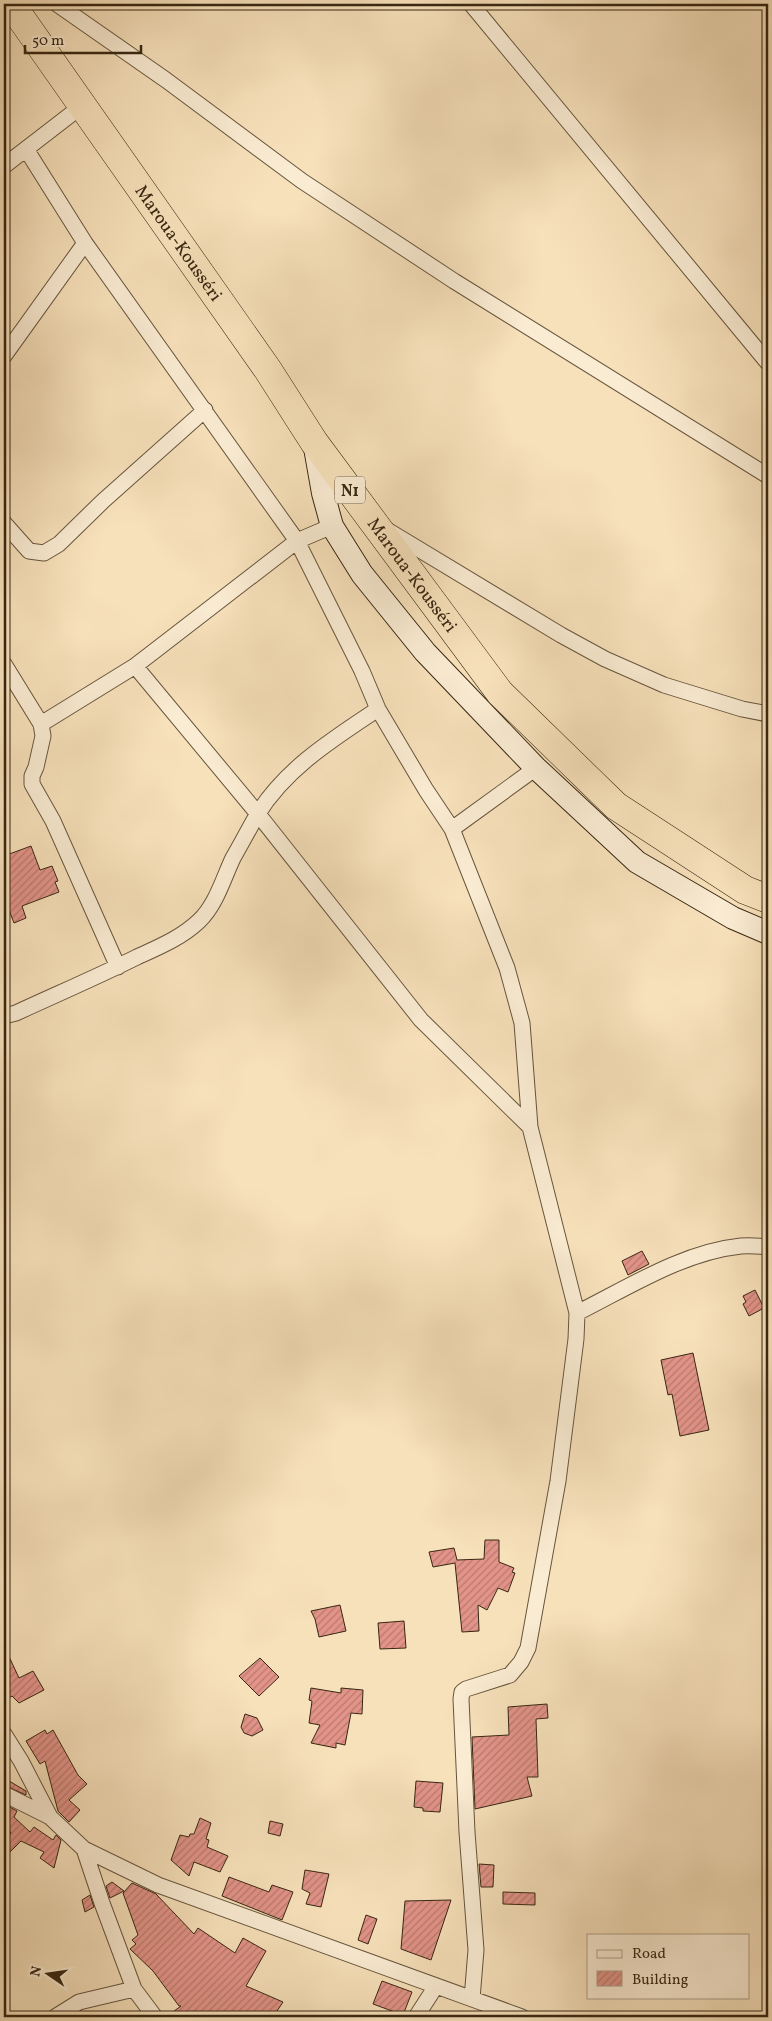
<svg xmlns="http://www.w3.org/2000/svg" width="772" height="2021" font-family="Vollkorn,serif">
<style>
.building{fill:url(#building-hatch);stroke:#372611}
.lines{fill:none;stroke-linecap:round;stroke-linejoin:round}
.street-casing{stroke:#67553c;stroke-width:17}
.secondary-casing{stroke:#372611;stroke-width:24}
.highway-casing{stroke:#372611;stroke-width:29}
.street{stroke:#faecd3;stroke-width:15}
.secondary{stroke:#faecd3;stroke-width:22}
.highway{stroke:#f7e1bb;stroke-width:28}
.labels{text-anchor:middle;stroke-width:4;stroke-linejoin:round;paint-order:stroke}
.shield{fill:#faecd3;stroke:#72614b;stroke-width:1}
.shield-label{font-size:16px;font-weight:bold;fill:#372611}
.street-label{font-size:18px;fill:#372611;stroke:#faecd3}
</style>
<defs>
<pattern id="building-hatch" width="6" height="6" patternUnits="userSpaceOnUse" patternTransform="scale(1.25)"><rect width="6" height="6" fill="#e39489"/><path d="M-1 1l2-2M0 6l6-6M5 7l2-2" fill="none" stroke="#b9796f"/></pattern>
</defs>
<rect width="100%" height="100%" fill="#f7e1bb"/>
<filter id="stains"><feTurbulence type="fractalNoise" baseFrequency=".004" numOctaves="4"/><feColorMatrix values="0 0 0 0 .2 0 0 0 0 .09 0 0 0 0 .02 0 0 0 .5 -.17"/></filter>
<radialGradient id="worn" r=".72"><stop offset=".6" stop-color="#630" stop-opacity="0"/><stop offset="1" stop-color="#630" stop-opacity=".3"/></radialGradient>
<path class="building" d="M31,846L40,870L52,866L58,881L55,882L59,892L22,906L26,918L14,923L4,897V856Z
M642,1251L649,1264L628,1275L622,1261Z
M755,1290L764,1308L749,1316L743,1304L746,1302L743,1296Z
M693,1353L709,1430L680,1436L672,1394L668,1395L661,1360Z
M485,1540H499V1562L514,1568L512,1572L515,1573L508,1592L498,1588L487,1610L478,1605L479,1631L462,1632L455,1563L433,1567L429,1552L454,1548L457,1560L484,1559Z
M340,1605L346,1631L319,1637L315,1619L311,1611Z
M404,1621L406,1648L380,1649L378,1623Z
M4,1646L19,1678L33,1671L44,1690L19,1703L12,1696L4,1701Z
M260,1658L279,1677L259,1696L239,1676Z
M311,1688L341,1693V1688L363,1690L362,1714L351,1713L345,1745L336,1743V1748L311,1743L320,1725L309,1723L312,1701L309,1700Z
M547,1704L548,1718L536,1719L538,1777H527L532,1796L475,1809L472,1737L509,1735L508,1707Z
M245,1714L257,1718L263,1730L252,1736L244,1733L241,1727Z
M45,1730L47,1734L53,1730L78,1775L87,1784L69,1800L80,1810L69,1822L58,1811L45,1761L40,1764L26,1741Z
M4,1778L26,1791V1795L4,1785Z
M416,1781L443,1783L440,1812L423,1811V1808L414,1807Z
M4,1804L17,1811L14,1817L30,1832L34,1827L53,1840L56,1835L61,1840L54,1868L40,1858L44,1852L21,1841L10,1852L4,1846V1840L11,1833L8,1829L4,1837Z
M200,1818L211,1823L206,1839L209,1840L207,1847L228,1856L220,1872L194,1862L189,1876L171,1860L180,1835L189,1837L190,1834H194Z
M270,1821L283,1824L280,1836L268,1833Z
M479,1864L494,1865L493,1887H481Z
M305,1870L329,1874L321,1907L306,1904L310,1893L302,1889Z
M229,1877L269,1892L272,1885L293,1892L282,1920L222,1896Z
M112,1882L124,1891L110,1898L106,1886Z
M132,1883L156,1894L194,1934L198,1928L235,1953L243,1938L266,1951L246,1986L283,2002L273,2017H166L181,2006H179L153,1971L130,1949L136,1944L132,1940L138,1935L123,1893Z
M503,1892L535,1893V1905L503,1904Z
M90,1895L94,1907L85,1912L82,1900Z
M451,1900L431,1960L401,1949L405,1901Z
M366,1915L377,1919L368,1944L358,1940Z
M382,1981L412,1992L403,2015L373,2004Z"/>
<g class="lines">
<defs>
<path id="street" d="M57,4L166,80L302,181L454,281L768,476
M471,4L768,363
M26,149L85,243L297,541L135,666L41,724
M4,166L83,105
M4,356L85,243
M4,523L29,551L44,553L59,544L103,501L205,410
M332,526L297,541L362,671L378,709L426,790L452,829L507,968L522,1023L530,1127L577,1313L576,1339L558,1481L528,1648L521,1662L510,1675L466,1689L462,1692L461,1699L467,1832L476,1950L472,1999
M387,530L561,635L605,659L664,685L742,709L768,714
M4,664L41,724L43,736L36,767L32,776V784L53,821L118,967
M135,666L258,814L421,1020L530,1127
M452,829L536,768
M4,1016L16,1013C57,994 97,977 137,957C159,947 181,938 199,921C216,905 223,879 233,858C241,844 249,829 257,815C286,768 333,739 378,709
M577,1313C629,1287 683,1252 741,1246C750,1245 759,1246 768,1247
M4,1734L21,1761L50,1817L84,1849L158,1885L522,2017
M4,1794L50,1817
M84,1849L102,1903L134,1989L155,2017
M55,2017L79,2002L134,1989
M416,2017L436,1986"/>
<path id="secondary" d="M314,442L323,493L332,526L362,574L425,652L536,768L637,862L733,918L768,933"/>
<g id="highway">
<path id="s1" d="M11,4L268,370L314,442L500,693L616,806L745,890L768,899"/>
</g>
</defs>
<use href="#street" class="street-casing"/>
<use href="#secondary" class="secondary-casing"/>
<use href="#highway" class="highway-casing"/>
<use href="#street" class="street"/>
<use href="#secondary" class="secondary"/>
<use href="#highway" class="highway"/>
</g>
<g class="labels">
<rect class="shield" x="335" y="476.5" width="30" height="27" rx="4"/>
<g class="shield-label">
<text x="350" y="496">N1</text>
</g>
<g class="street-label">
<text dy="6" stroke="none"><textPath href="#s1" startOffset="292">Maroua-Kousséri</textPath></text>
<text dy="6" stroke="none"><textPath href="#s1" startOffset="698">Maroua-Kousséri</textPath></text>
</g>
</g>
<rect width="772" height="2021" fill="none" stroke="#f7e1bb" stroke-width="20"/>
<rect x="5" y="5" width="762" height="2011" fill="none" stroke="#372611" stroke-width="2.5"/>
<rect x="10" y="10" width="752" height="2001" fill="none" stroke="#372611"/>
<rect x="587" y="1934" width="162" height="65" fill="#faecd3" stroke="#ac9d85"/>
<rect x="597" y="1950" width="25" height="8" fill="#faecd3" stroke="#ac9d85"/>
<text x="632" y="1958" font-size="15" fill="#372611">Road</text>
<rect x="597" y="1971" width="25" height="15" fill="url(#building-hatch)" stroke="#ac9d85"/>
<text x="632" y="1984" font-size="15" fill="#372611">Building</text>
<g transform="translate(48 1974) rotate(283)" stroke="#faecd3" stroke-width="4" paint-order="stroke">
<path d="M0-4L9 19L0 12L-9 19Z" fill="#372611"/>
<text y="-8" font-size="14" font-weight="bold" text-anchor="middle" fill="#372611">N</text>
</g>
<path d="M25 45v8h116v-8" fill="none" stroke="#372611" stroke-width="2.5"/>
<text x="32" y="45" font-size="15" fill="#372611" stroke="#faecd3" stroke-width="4" paint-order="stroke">50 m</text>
<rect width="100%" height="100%" filter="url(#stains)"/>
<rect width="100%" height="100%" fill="url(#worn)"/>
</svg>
